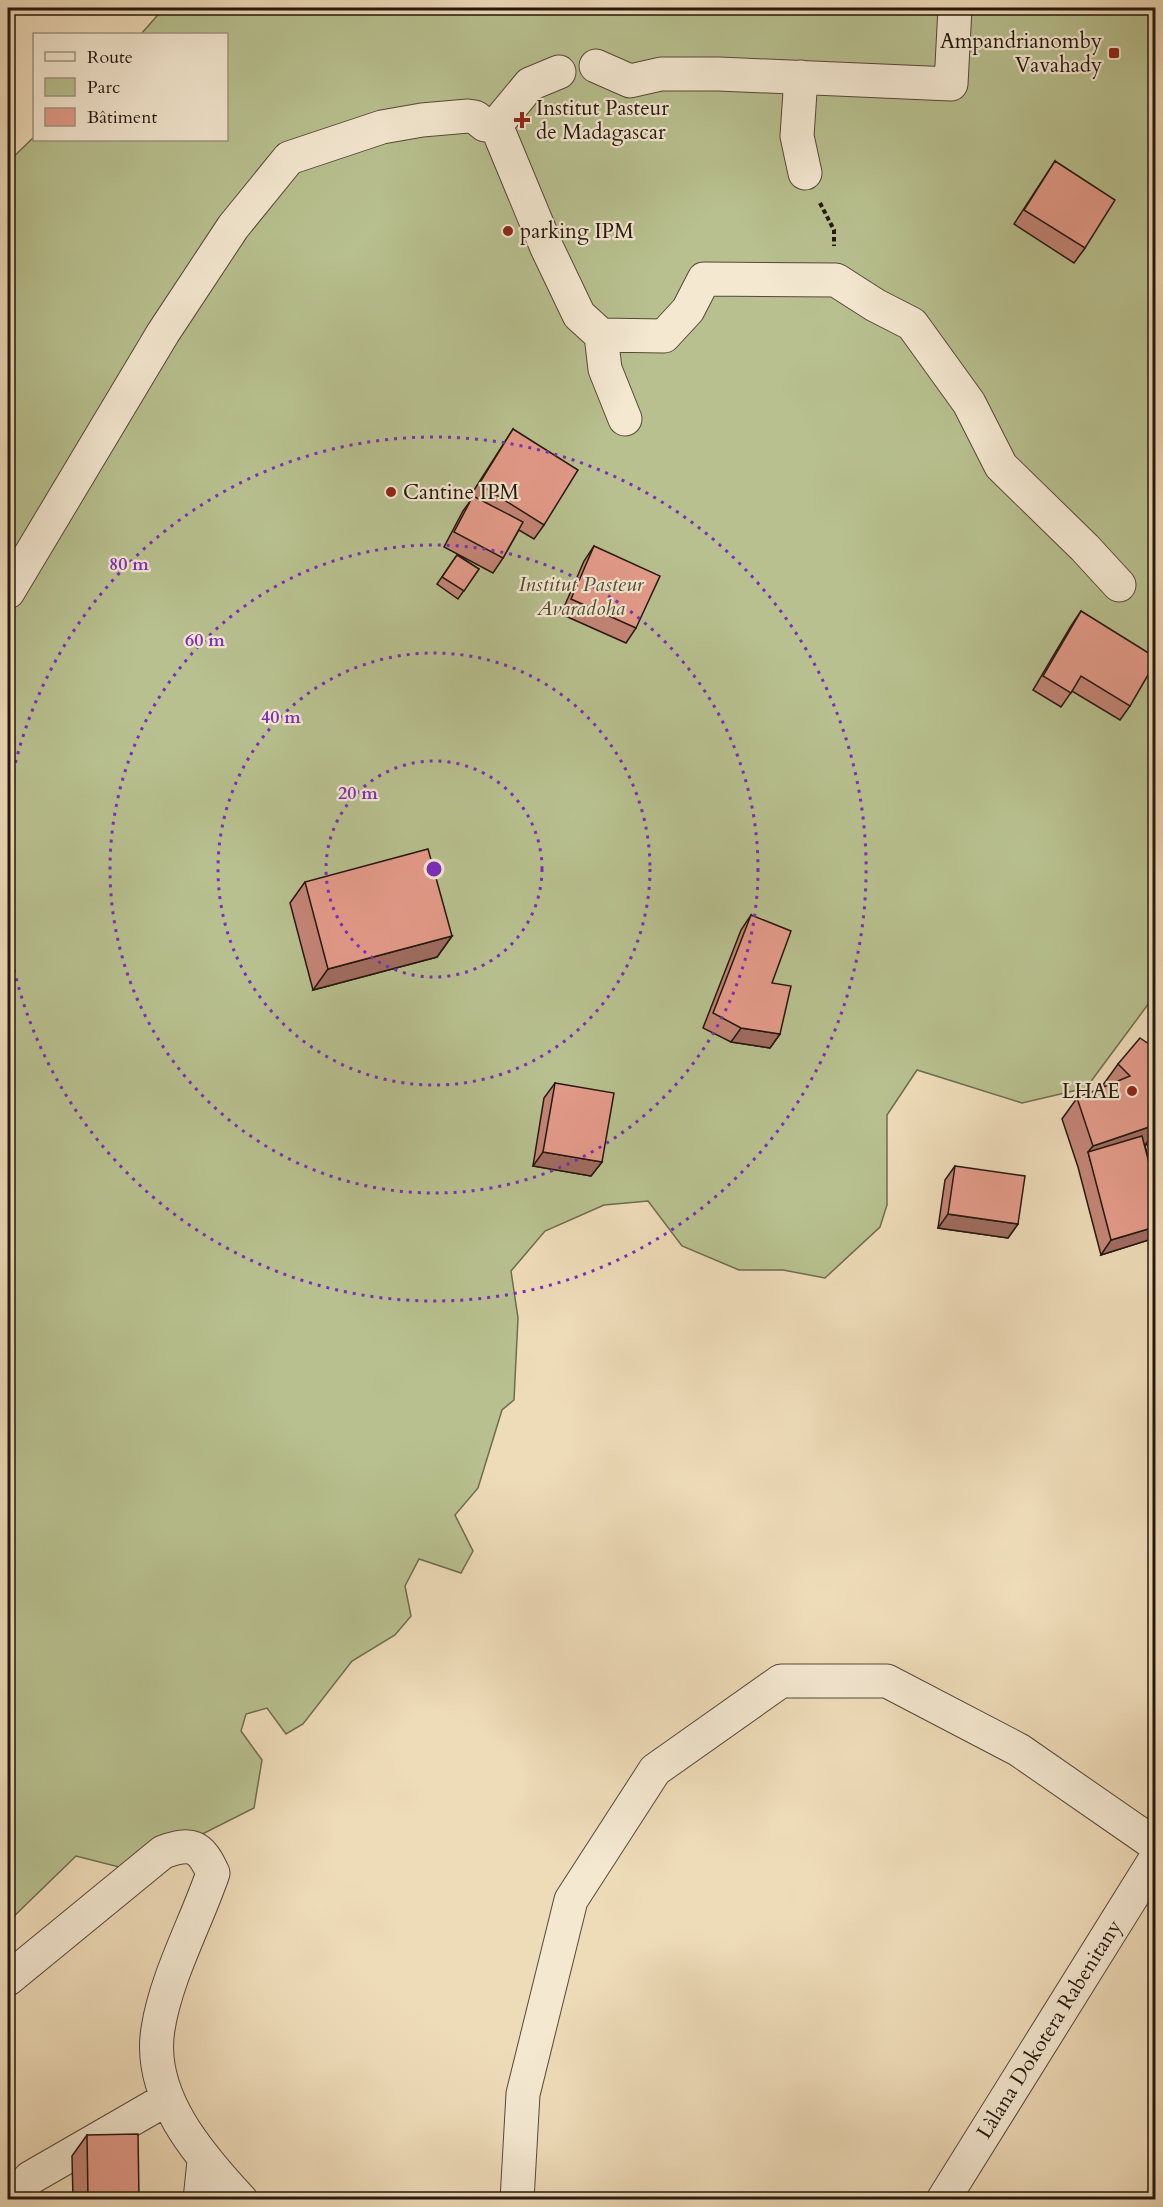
<svg xmlns="http://www.w3.org/2000/svg" width="1163" height="2207" font-family="Cardo,serif">
<style>
.green{fill:#b8c08f;stroke:#6e6c4e;stroke-width:1.5}
.lines{fill:none;stroke-linecap:round;stroke-linejoin:round}
.minor-casing{stroke:#564838;stroke-width:35}
.path{stroke:#24170d;stroke-width:4;stroke-dasharray:4.5 3;stroke-linecap:butt}
.minor{stroke:#f4e8d1;stroke-width:33}
.wall{fill:#c48577;stroke:#24170d;stroke-width:1.5}
.shaded-wall{fill:#a06c61;stroke:#24170d;stroke-width:1.5}
.building{fill:#e49b8a;stroke:#24170d;stroke-width:1.5}
.ring{fill:none;stroke:#7b2cbf;stroke-width:3;stroke-dasharray:3 6}
.poi-dot{fill:#8f2418;stroke:#f4e8d1;stroke-width:2}
.labels{text-anchor:middle;stroke-width:4.5;stroke-linejoin:round;paint-order:stroke}
.poi-label{font-size:21px;fill:#24170d;stroke:#f4e8d1;text-anchor:start}
.park-label{font-size:21px;font-style:italic;fill:#504a34;stroke:#f4e8d1}
.street-label{font-size:21px;fill:#24170d;stroke:#f4e8d1}
.centre{fill:#7b2cbf;stroke:#f4e8d1;stroke-width:3}
.ring-label{font-size:18px;text-anchor:middle;font-weight:bold;fill:#7b2cbf;stroke:#f4e8d1;stroke-width:4.5;stroke-linejoin:round;paint-order:stroke}
</style>
<rect width="100%" height="100%" fill="#eedbb8"/>
<filter id="stains"><feTurbulence type="fractalNoise" baseFrequency=".00333" numOctaves="4"/><feColorMatrix values="0 0 0 0 .2 0 0 0 0 .09 0 0 0 0 .02 0 0 0 .5 -.17"/></filter>
<radialGradient id="worn" r=".72"><stop offset=".6" stop-color="#630" stop-opacity="0"/><stop offset="1" stop-color="#630" stop-opacity=".3"/></radialGradient>
<path class="green" d="M164,8H1155V995L1086,1088L1022,1103L917,1070L887,1115V1205L880,1227L825,1278L783,1270H739L682,1246L648,1201L604,1205L545,1231L511,1271L518,1318L514,1400L502,1410L478,1488L455,1515L473,1551L461,1573L419,1559L405,1586L411,1616L395,1635L352,1661L303,1724L286,1734L267,1708L246,1714L241,1731L262,1760L254,1808L131,1870L76,1856L8,1922V162L34,137V140H226V34H141Z"/>
<g class="lines">
<defs>
<path id="minor" d="M596,66L630,81L661,74H719L951,84L955,8
M801,77L797,136L805,173
M501,119L530,84L559,72
M501,137L547,248L579,315L601,335L664,336L688,310L704,279L836,280L875,305L912,324L969,403L1001,466L1085,548L1119,585
M601,335L605,369L625,419
M8,592L163,333L233,227L289,158L382,127L422,120L468,116L475,117L485,125
M8,1979L163,1852C192,1842 200,1845 213,1873C196,1923 166,1977 158,2029C147,2095 199,2155 241,2200
M12,2200L30,2178L167,2099
M200,2200L204,2161
M517,2200L523,2094L571,1900L655,1770L781,1681H887L1019,1750L1156,1845
M943,2200L1156,1858"/>
</defs>
<use href="#minor" class="minor-casing"/>
<path class="path" d="M820,203L834,230V246"/>
<use href="#minor" class="minor"/>
</g>
<path class="wall" d="M1055,161L1085,248L1074,263L1014,224Z
M513,429L544,525L534,539L519,530L503,558L493,573L444,547L463,511L471,500L469,498Z
M594,546L636,628L626,643L561,614L584,561Z
M457,555L479,569L458,599L437,584Z
M1081,611L1130,706L1120,720L1072,691L1061,707L1033,690L1071,626Z
M305,882L452,936L437,957L313,990L290,903Z
M751,915L772,983L780,1034L770,1048L731,1042L703,1028L741,930Z
M1155,1020V1154L1146,1144L1145,1145L1155,1186V1238L1101,1255L1078,1167L1062,1119L1077,1098L1105,1087L1103,1085L1118,1064L1148,1043L1153,1024Z
M555,1083L602,1162L591,1176L533,1166L544,1098Z
M955,1166L1018,1224L1008,1238L938,1228L945,1180Z
M87,2135L139,2199H73L72,2156Z"/>
<path class="shaded-wall" d="M452,936L437,957L313,990L328,969Z
M741,1028L780,1034L770,1048L731,1042Z
M1155,1125V1131L1146,1144L1091,1163L1088,1152L1093,1146Z
M543,1152L602,1162L591,1176L533,1166Z
M948,1214L1018,1224L1008,1238L938,1228Z
M1155,1227V1238L1101,1255L1111,1240Z"/>
<path class="building" d="M1055,161L1115,200L1085,248L1024,210Z
M513,429L578,470L544,525L479,484Z
M473,496L523,522L503,558L454,532Z
M594,546L660,576L636,628L571,599Z
M457,555L479,569L464,591L442,577Z
M1081,611L1155,657V663L1130,706L1081,676L1071,693L1043,676Z
M428,849L452,936L328,969L305,882Z
M751,915L791,931L772,983L791,986L780,1034L741,1028L713,1013Z
M1140,1038L1155,1048V1047V1125L1093,1146L1077,1098L1130,1076L1118,1064Z
M555,1083L614,1093L602,1162L543,1152Z
M1142,1136L1155,1186V1227L1111,1240L1088,1152Z
M955,1166L1025,1176L1018,1224L948,1214Z
M138,2134L139,2199H88L87,2135Z"/>
<g class="ring">
<circle cx="434" cy="869" r="108"/>
<circle cx="434" cy="869" r="216"/>
<circle cx="434" cy="869" r="324"/>
<path d="M8 798A432 432 0 1 1 8 940"/>
</g>
<g class="poi-dot">
<rect x="1108" y="47" width="12" height="12" rx="3"/>
<path d="M519 111h6v6h6v6h-6v6h-6v-6h-6v-6h6z"/>
<circle cx="508" cy="231" r="6"/>
<circle cx="391" cy="492" r="6"/>
<circle cx="1132" cy="1091" r="6"/>
</g>
<g class="labels">
<g class="poi-label">
<text x="1102" y="48" text-anchor="end">Ampandrianomby<tspan x="1102" dy="24">Vavahady</tspan></text>
<text x="536" y="115">Institut Pasteur<tspan x="536" dy="24">de Madagascar</tspan></text>
<text x="520" y="238">parking IPM</text>
<text x="403" y="499">Cantine IPM</text>
<text x="1120" y="1098" text-anchor="end">LHAE</text>
</g>
<g class="park-label">
<text x="581" y="591">Institut Pasteur<tspan x="581" dy="24">Avaradoha</tspan></text>
</g>
<g class="street-label">
<text transform="translate(1049 2029) rotate(-58)" y="7">Làlana Dokotera Rabenitany</text>
</g>
</g>
<circle cx="434" cy="869" r="9" class="centre"/>
<g class="ring-label">
<text x="129" y="570">80 m</text>
<text x="205" y="646">60 m</text>
<text x="281" y="723">40 m</text>
<text x="358" y="799">20 m</text>
</g>
<rect width="1163" height="2207" fill="none" stroke="#eedbb8" stroke-width="30"/>
<rect x="9" y="9" width="1145" height="2189" fill="none" stroke="#24170d" stroke-width="3"/>
<rect x="15" y="15" width="1133" height="2177" fill="none" stroke="#24170d" stroke-width="1.5"/>
<rect x="33" y="33" width="195" height="108" fill="#f4e8d1" stroke="#a19483" stroke-width="1.5"/>
<rect x="45" y="52" width="30" height="9" fill="#f4e8d1" stroke="#a19483" stroke-width="1.5"/>
<text x="87" y="63" font-size="18" fill="#24170d">Route</text>
<rect x="45" y="78" width="30" height="18" fill="#b8c08f" stroke="#a19483" stroke-width="1.5"/>
<text x="87" y="93" font-size="18" fill="#24170d">Parc</text>
<rect x="45" y="108" width="30" height="18" fill="#e49b8a" stroke="#a19483" stroke-width="1.5"/>
<text x="87" y="123" font-size="18" fill="#24170d">Bâtiment</text>
<rect width="100%" height="100%" filter="url(#stains)"/>
<rect width="100%" height="100%" fill="url(#worn)"/>
</svg>
